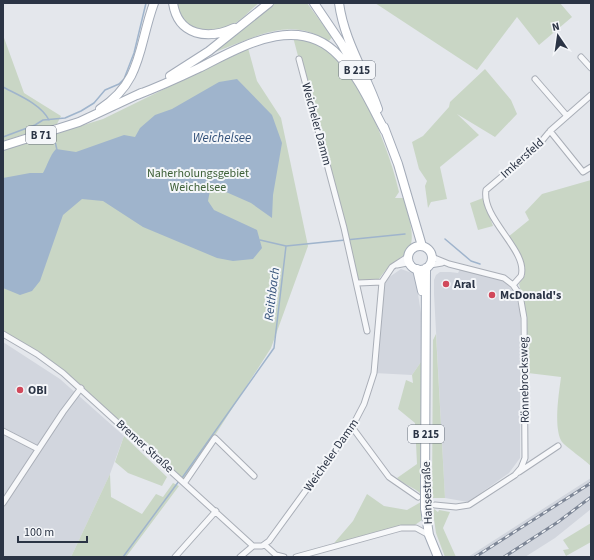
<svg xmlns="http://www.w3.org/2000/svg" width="594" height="560" font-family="'Source Sans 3',sans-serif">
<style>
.built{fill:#d2d6de}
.green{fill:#c9d6c5}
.water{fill:#9fb4cc}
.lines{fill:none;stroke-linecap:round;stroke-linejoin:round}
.stream{stroke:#9fb4cc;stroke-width:1.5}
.minor-casing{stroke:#a9aeb7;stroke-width:7}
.primary-casing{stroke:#a3abb8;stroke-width:10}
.minor{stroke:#f7f8fa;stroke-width:5}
.primary{stroke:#fff;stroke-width:8}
.rail-casing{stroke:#7d8696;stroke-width:3}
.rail{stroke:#f4f6f9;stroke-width:1.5;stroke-dasharray:4.5;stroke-linecap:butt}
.primary-bridge-casing{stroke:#a3abb8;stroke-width:10;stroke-linecap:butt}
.primary-bridge{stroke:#fff;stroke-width:8}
.poi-dot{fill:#d1495b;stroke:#f4f6f9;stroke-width:1.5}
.labels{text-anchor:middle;stroke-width:4;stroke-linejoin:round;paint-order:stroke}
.shield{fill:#f4f6f9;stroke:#676e7b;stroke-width:1}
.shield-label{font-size:11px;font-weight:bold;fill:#2b3445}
.street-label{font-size:12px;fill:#2b3445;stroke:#f4f6f9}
.park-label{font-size:12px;fill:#3f6138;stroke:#f4f6f9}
.poi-label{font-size:12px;font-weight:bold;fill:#2b3445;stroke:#f4f6f9;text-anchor:start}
.water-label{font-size:13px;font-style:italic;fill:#34527a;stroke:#f4f6f9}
</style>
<rect width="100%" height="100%" fill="#e4e7ec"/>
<path class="built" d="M401,269L415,274L422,320L423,359L412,375L374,373L382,282Z
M460,269L498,279L505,282L515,293L520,311V458L509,473L468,502L445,498L434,294V280L436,275L440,272H450L458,273Z
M3,342L60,379L124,436L110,474L71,557H3Z
M591,478V509L555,538L525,557H468Z"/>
<path class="green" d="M176,3H259C250,10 242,20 232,25C211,37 180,30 176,3Z
M275,3H307L332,37L329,41C322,38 316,34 309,32C278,22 244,42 215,52Z
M375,3H560L572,17L539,45L517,17L477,70Z
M3,35L24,93L61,116L57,124L3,141Z
M293,37C311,39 333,52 345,66C355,77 360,90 367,103C380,132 392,161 399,192L395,198H404C407,214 420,243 404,255C391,264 386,268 377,282L358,283Z
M248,48L257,81L281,118L308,246L271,348L185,482L63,373L3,334V150L103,119Z
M485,69L511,100L517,114L495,137L457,114L479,135L440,167L447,199L431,202L428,208L425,186L427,181L419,169L412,142L423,136L449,107L450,102Z
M591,180V466C586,461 565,446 562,442C553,428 559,393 561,377L528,373L526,312L519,284L525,275L521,259L508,237L529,220L525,212L542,194Z
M483,198L493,226L478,230L470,203Z
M436,334L445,498H432L433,340Z
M423,359L421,494C414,487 404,485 397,478L417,464L415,423L398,409L406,380L413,383L412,375Z
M124,436L167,477L162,486L128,473L115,462Z
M110,474L111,497L142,514L156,494L163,497L173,483L179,486L126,557H71Z
M367,494L384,506L407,510L421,502L422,520L412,527L329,549L353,521Z
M434,509L438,512L439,510L450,512L443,528L456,557H445L436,533L433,512Z
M591,523V542L566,556L563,550L569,549L563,540Z"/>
<path class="water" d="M237,79L272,115L282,143L273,195L272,218L251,203L217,188L210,190L208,201L214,210L257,230L262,248L253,259L233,261L217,258L143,227L103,201L82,199L63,215L40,281L32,291L20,295L3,288V178L30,173H43C47,166 50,155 56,149L76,152L124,135L135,137L140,128L155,115L172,109L219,82Z"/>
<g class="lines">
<path class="stream" d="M3,87C18,95 41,104 49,120
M3,137L35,125L43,120L65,118L81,111L94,103L105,90L119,84L124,79L134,53L146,3
M54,137L57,150
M445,239L471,261L480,264
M286,246L405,234
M182,478L274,348L286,246L260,240
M123,557L179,481"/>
<defs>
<path id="minor" d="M581,57L591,68
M299,59L344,228L367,331
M535,79L567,116
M550,131L583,172L591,167
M432,257L449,264L504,278L513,285L520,295L524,318L525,458L521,468L515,475L469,505L456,507L435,505
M397,265L407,263L411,264
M430,265L442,263
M358,283L382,282
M513,285L521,276C529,251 481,219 486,190L536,148L550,131L591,95
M3,334L37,354L63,373L253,546H262L269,541L352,427L364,404L374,373L382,282L392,267L409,256
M352,427L389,477L418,497
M3,431L38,449
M519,472L558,446
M185,482L215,438L254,476
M3,503L63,412L81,388
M265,545L276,555L284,557
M175,557L216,511
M240,557L253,546
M296,557L401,528H416L429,535"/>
<path id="primary" d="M173,3C178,36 208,40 234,28
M314,3L341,43L361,77
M339,3C344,41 366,74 378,109
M170,76L209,51L269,3
M137,95C158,87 178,78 199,68C241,47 298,12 339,56C359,77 371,105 385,131
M100,109C143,81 138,46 154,3
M384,127L398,164L422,246
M3,146L79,122L141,93
M408 258a12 12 0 1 1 24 0a12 12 0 1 1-24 0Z
M417,269L422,291
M425,493L426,268
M425,508L429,535L438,557"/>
</defs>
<use href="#minor" class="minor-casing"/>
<use href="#primary" class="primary-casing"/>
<use href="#minor" class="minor"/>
<use href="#primary" class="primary"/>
<defs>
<path id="rail" d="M475,557L591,483
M504,557L558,522L591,497"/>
</defs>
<use href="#rail" class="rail-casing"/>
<use href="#rail" class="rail"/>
<defs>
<path id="primary-bridge" d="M425,508V493"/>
</defs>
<use href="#primary-bridge" class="primary-bridge-casing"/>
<use href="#primary-bridge" class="primary-bridge"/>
</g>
<g class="poi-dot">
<circle cx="446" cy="284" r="4"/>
<circle cx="492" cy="295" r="4"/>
<circle cx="20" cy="390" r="4"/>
</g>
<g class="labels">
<g class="shield">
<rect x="339" y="61" width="36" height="18" rx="3"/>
<rect x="26" y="126" width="30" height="18" rx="3"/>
<rect x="408" y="425" width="36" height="18" rx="3"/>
</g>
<g class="shield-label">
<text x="357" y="74">B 215</text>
<text x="41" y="139">B 71</text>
<text x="426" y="438">B 215</text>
</g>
<g class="street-label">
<text transform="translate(317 124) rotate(75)" y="4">Weicheler Damm</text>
<text transform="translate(522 158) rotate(-42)" y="4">Imkersfeld</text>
<text transform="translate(524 380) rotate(-91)" y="4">Rönnebrocksweg</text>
<text transform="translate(145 446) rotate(42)" y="4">Bremer Straße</text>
<text transform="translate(331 455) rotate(-55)" y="4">Weicheler Damm</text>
<text transform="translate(427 493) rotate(-92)" y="4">Hansestraße</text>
</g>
<g class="park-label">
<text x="198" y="177">Naherholungsgebiet<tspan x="198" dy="14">Weichelsee</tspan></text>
</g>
<g class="poi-label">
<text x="454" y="288">Aral</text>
<text x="500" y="299">McDonald's</text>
<text x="28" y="394">OBI</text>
</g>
<g class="water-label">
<text x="222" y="142">Weichelsee</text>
<text transform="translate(271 294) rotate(-83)" y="5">Reithbach</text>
</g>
</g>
<rect width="594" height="560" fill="none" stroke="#2b3445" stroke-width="8"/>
<g transform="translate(558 36) rotate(347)" stroke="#f4f6f9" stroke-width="3" paint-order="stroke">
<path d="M0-3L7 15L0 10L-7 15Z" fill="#2b3445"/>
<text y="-6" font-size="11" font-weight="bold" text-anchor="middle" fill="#2b3445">N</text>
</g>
<path d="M18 536v6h69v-6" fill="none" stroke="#2b3445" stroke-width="2"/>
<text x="24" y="536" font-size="12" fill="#2b3445" stroke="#f4f6f9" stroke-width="3" paint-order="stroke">100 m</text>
</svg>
